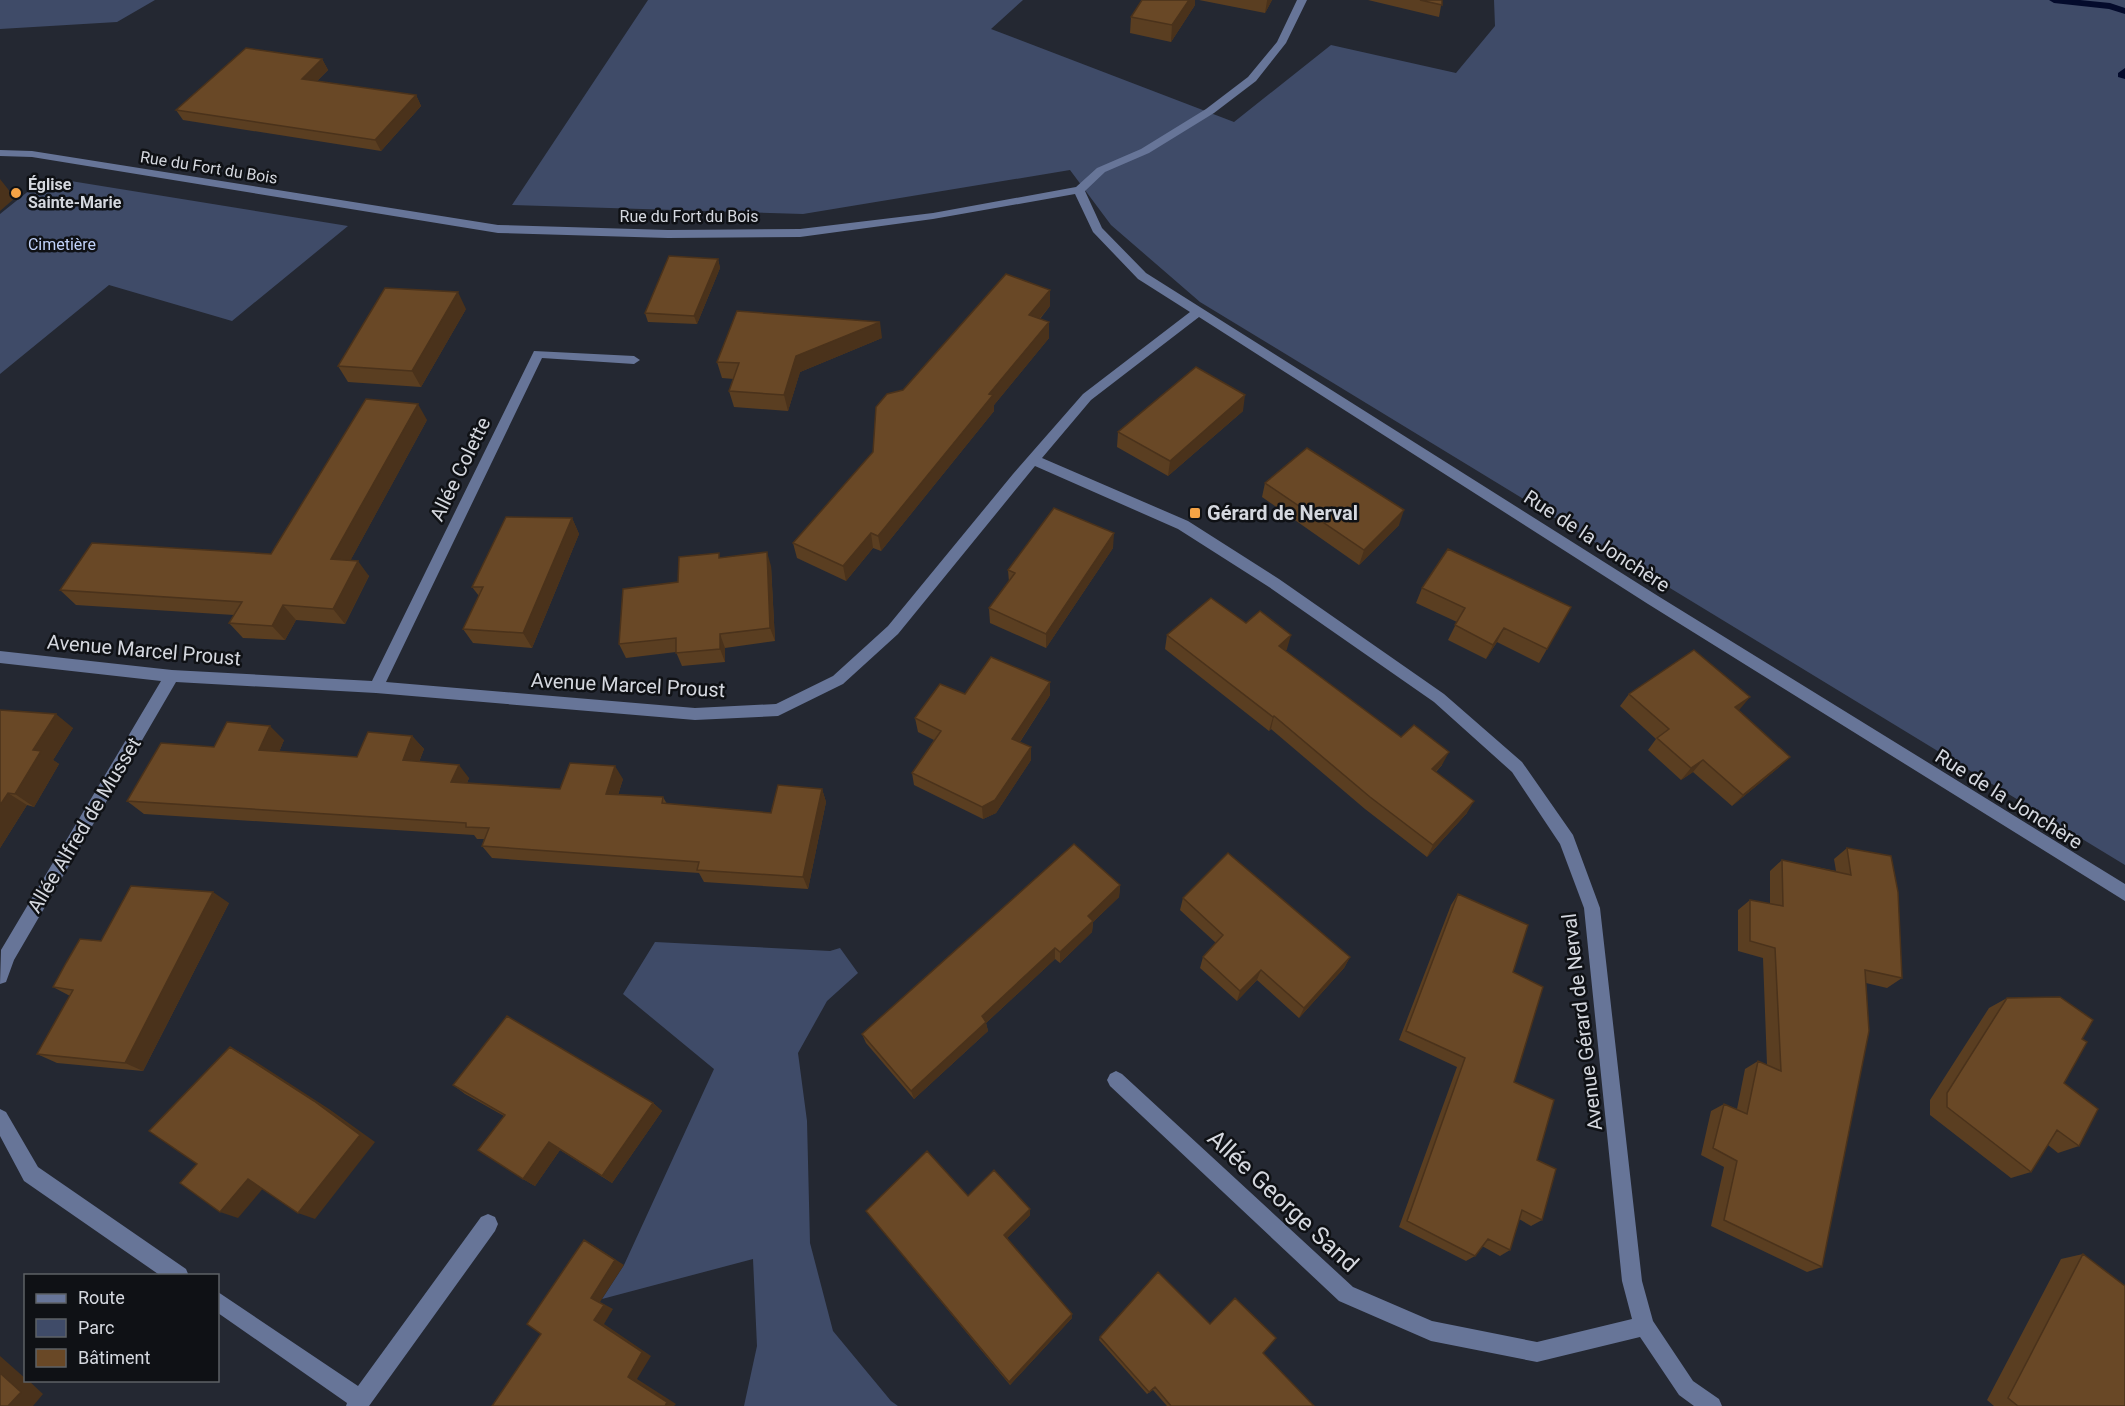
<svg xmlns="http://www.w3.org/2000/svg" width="2125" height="1406" font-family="Roboto,sans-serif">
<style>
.green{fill:#3f4b68}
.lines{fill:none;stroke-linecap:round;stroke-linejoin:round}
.stream{fill:#040b2c;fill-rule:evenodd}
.minor{fill:#677598;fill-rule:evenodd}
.wall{fill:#5a3e21}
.shaded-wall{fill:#4a321b}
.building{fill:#694826;stroke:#4a321b;stroke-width:1.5}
.poi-dot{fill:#f5a345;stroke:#0f1115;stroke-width:2}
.labels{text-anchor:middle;stroke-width:5;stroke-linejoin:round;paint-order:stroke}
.far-street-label{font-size:16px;fill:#d5d8df;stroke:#0f1115}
.far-poi-label{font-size:16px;font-weight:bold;fill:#d5d8df;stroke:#0f1115;text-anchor:start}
.far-park-label{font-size:16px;fill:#c1d2f9;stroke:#0f1115}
.street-label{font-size:20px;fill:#d5d8df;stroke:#0f1115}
.poi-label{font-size:20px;font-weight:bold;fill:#d5d8df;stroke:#0f1115;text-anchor:start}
.near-street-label{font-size:24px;fill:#d5d8df;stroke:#0f1115}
</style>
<rect width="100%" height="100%" fill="#242832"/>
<path class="green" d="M0,0H155L117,22L0,29Z
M648,0H1023L991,29L1234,122L1331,45L1456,73L1495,26L1494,0H2125V865L1200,302L1111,225L1070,170L803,214L512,205Z
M46,177L348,226L232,321L109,285L0,374V214Z
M655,942L830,951L840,948L858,973L827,1001L798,1053L807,1121L810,1243L833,1331L891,1401L898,1406H744L757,1346L753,1259L602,1299L624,1265L714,1069L623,994Z"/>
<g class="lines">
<path class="stream" d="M2049,0H2080L2110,3L2125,8V14L2109,9L2054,3Z
M2125,68V79L2118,77V73Z"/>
<path class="minor" d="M1297,0H1307L1286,43L1256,81L1214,113L1149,153L1105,172L1085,191L1102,228L1146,273L1658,596L2125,884V901L1648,604L1199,317L1091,400L1042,458L1188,521L1279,579L1444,694L1522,762L1573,835L1600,908L1642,1281L1653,1321L1693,1381L1719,1399L1722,1406H1694L1679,1395L1640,1337L1537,1362L1431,1341L1339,1301L1110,1086L1107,1080L1110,1074L1116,1071L1122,1074L1353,1287L1432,1321L1537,1342L1632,1319L1622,1281L1584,908L1560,844L1512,772L1434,702L1269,587L1178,529L1035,466L898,634L843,684L778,716L695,720L376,693L176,682L14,960L6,982L0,984L1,950L161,681L0,663V651L172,670L372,681L534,351L634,356L640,360L634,364L542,358L386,682L695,708L776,704L833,676L888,626L1013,474L1083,394L1190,312L1138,279L1093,232L1075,194L933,219L800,237L668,238L498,233L32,157L0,156V150L32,151L498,225L668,230L800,229L933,213L1076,187L1097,168L1141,149L1206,109L1248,77L1277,42Z
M0,1109L6,1112L38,1167L186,1269L189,1276H161L24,1181L0,1136Z
M488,1214L495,1217L498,1224L495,1231L369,1406H346L347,1403L218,1313V1292L358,1386L481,1217Z"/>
</g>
<path class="wall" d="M1199,0H1272L1265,13Z
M1368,0H1442L1439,17Z
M1195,5L1171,42L1130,33L1131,17Z
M322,59L328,70L317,81L416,95L421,106L381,151L183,120L176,110Z
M718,259L720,268L697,324L648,322L645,313Z
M1050,306L1040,319L1049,338L994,405V411L881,551L873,548L846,581L797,558L793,543L873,452L903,390Z
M466,309L421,387L348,382L338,366Z
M882,338L800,372L788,411L734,407L729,391L734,379L722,378L717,362Z
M1243,411L1168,476L1117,447L1118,432Z
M427,420L350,561L369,576L345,624L296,620L285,640L243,638L229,623L234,615L76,605L60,590L271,554Z
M1265,483L1399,525L1359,565L1262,497Z
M572,518L579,534L532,648L473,643L463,629L479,596L472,587Z
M1113,548L1046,648L990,623L989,608L1009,582L1008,570Z
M720,557L771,566L775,641L725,648V662L682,666L676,652L626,658L619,644L678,582Z
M1422,588L1571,607L1539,663L1497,642L1486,659L1448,640L1457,622L1416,603Z
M1246,623L1287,649L1285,651L1401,737L1442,765L1436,772L1467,813L1427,857L1365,809L1271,729L1269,731L1165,649L1167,635Z
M965,694L1050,695L1020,742L1031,747V760L996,813L983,819L914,785L912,773L934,740L918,732L915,718Z
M1629,694L1740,709L1738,710L1790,757L1778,768L1732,806L1693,772L1681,780L1648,750L1656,739L1620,706Z
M0,710L73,728L53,760L59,764L34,807L27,805L0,848Z
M412,736L424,749L419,762L469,778L467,783L560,789L623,779L618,795L663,797L667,804L771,813L822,789L826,802L808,889L704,882L699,873L492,858L482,846L484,839H477L474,835L144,814L127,801L214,747L284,740L279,752L357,757Z
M1847,848L1902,978L1887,988L1866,983L1822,1267L1807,1272L1711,1226L1724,1167L1701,1155L1711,1111L1724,1104L1737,1109L1745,1069L1758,1061L1767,1065L1763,958L1738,951V910L1750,900L1770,904V871L1782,860L1836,871L1834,859Z
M1120,885L1119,897L1093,922L1092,932L1060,963L1055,959L986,1023L988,1031L914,1099L866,1043L862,1034Z
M1458,894L1513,972L1514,1082L1537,1160L1542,1220L1531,1226L1519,1219L1510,1250L1500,1256L1482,1246L1475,1256L1466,1261L1399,1227L1457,1067L1399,1040L1451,905Z
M1183,898L1350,957L1344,968L1299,1018L1257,980L1237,1001L1200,968L1203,957L1216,943L1180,910Z
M229,903L143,1071L57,1063L37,1054L70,996L53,987L101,941Z
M2007,998L2082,1039L2064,1083L2079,1146L2058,1153L2048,1145L2031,1172L2011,1178L1930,1115V1100L1989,1008Z
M453,1085L653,1103L662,1111L612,1183L560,1150L535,1186L523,1179L504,1116L465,1094Z
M968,1196L1030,1209V1215L1007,1238L1072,1318L1010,1385L866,1211Z
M2083,1254L2125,1406H1994L1987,1400L2061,1259Z
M1210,1324L1263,1353L1314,1406H1167L1153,1390L1147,1394L1099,1340L1100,1337Z"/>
<path class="shaded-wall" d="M1189,0H1195V5L1171,42L1172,25Z
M1267,0H1272L1265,13L1267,1Z
M322,59L328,70L308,90L302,79Z
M416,95L421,106L381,151L375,140Z
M0,179L15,198L0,211Z
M718,259L720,268L697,324L694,316Z
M1050,290V306L1029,331V315Z
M458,292L466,309L421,387L412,371Z
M880,322L882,338L800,372L788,411L784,395L796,356Z
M1049,322V338L994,405V411L881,551L878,536L989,394Z
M1245,395L1243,411L1168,476L1170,461Z
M418,404L427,420L343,574L331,559Z
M1404,510L1399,525L1359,565L1364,550Z
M572,518L579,534L532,648L523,633Z
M871,533L873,548L846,581L843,566Z
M1114,533L1113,548L1046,648V634Z
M767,552L771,566L775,641L770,628Z
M358,561L369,576L345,624L333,609Z
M283,605L296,620L285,640L272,626Z
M1504,628L1497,642L1486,659L1493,645Z
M720,634L725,648V662L720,649Z
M1291,635L1287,649L1275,660L1279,646Z
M1050,682V695L1013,752L1012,739Z
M1750,697L1740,709L1725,719L1735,707Z
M56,714L73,728L53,760L59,764L34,807L15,794L33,750Z
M1274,716L1271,729L1269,731L1273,717Z
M270,726L284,740L274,764L259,750Z
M412,736L424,749L414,774L403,760Z
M1031,747V760L996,813L983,819L982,807Z
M1449,752L1442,765L1426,781L1432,769Z
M1790,757L1778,768L1732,806L1743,795Z
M1703,760L1693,772L1681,780L1691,768Z
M459,765L469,778L462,795L451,782Z
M615,766L623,779L614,807L606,794Z
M822,789L826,802L808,889L803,877Z
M8,793L27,805L0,848V805Z
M1474,801L1467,813L1427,857L1433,845Z
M1120,885L1119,897L1093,922L1092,932L1060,963V952L1088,916Z
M213,892L229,903L143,1071L125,1063Z
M1055,948V959L986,1023L988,1031L914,1099L911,1091L982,1016Z
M1350,957L1344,968L1299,1018L1304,1008Z
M1261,970L1257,980L1237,1001L1240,991Z
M230,1047L247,1056L329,1109L375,1142L315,1219L298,1213Z
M653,1103L662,1111L612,1183L602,1176Z
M549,1142L560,1150L535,1186L523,1179Z
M248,1179L265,1186L238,1218L220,1212Z
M1030,1209V1215L1005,1240L1004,1235Z
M584,1240L593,1245L624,1265L600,1302L613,1309L604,1324L651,1356L637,1379L676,1404L674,1406H665L628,1377L594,1320Z
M1072,1314V1318L1010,1385L1009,1382Z
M0,1356L26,1379V1380H28L43,1394L33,1406H8L0,1373Z"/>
<path class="building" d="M1142,0H1189L1172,25L1131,17Z
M1420,0H1442V5Z
M246,48L322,59L302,79L416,95L375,140L176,110Z
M669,256L718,259L694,316L645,313Z
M1006,274L1050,290L1029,315L1049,322L989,394L993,395L878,536L871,533L843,566L793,543L873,452L876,407L887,394L903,390Z
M385,288L458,292L412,371L338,366Z
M737,311L880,322L796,356L784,395L729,391L739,363L717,362Z
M1196,367L1245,395L1170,461L1118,432Z
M366,399L418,404L331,559L358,561L333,609L283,605L272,626L229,623L242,602L60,590L92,543L271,554Z
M1307,448L1404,510L1364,550L1265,483Z
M1054,508L1114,533L1046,634L989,608L1015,573L1008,570Z
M506,517L572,518L523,633L463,629L483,587H472Z
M1448,549L1571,607L1547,649L1504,628L1493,645L1455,625L1465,608L1422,588Z
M767,552L770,628L720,634V649L676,653V638L619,644L623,589L678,582L679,557L719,553V558Z
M1211,598L1246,623L1260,611L1291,635L1279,646L1401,737L1414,725L1449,752L1432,769L1474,801L1433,845L1370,797L1274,716L1273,717L1167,635Z
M1694,650L1750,697L1735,707L1790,757L1743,795L1703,760L1691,768L1657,738L1669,729L1629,694Z
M991,657L1050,682L1012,739L1031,747L995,800L982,807L912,773L941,731L915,718L940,684L965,694Z
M0,710L56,714L33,750L41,751L15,794L8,793L0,805Z
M227,722L270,726L259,750L357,757L368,732L412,736L403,760L459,765L451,782L560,789L570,763L615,766L606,794L663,797L662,803L771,813L778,785L822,789L803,877L697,870L699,862L482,846L489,828L466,827V823L127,801L161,743L214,747Z
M1074,844L1120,885L1088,916L1093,921L1060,952L1055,948L982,1016L986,1022L911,1091L862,1034Z
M1847,848L1891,856L1898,892L1902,978L1865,970L1869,1031L1822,1267L1724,1220L1737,1161L1713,1148L1724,1104L1747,1114L1758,1061L1781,1071L1775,948L1750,941V900L1783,906L1782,860L1851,875Z
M1228,853L1350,957L1304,1008L1261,970L1240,991L1203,957L1223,935L1183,898Z
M131,886L213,892L125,1063L37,1054L73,990L53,987L66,963L80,939L101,941Z
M1458,894L1528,925L1513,972L1543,987L1514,1082L1554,1100L1537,1160L1556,1169L1542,1220L1522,1210L1510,1250L1488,1239L1475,1256L1407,1221L1465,1058L1406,1031Z
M2060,997L2093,1020L2082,1039L2087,1042L2064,1083L2098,1109L2079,1146L2057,1130L2031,1172L1947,1107V1093L2007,998Z
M507,1016L653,1103L602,1176L549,1142L523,1179L478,1150L505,1115L453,1085Z
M230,1047L314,1101L360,1135L298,1213L248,1179L220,1212L180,1183L197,1164L149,1131Z
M927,1151L968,1196L994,1170L1030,1209L1004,1235L1072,1314L1009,1382L866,1211Z
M584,1240L615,1260L591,1298L604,1305L594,1320L642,1352L628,1377L667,1402L665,1406H492L541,1334L527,1324Z
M2083,1254L2125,1286V1406H2018L2008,1398Z
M1158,1272L1210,1324L1235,1298L1276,1338L1263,1353L1314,1406H1171L1155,1387L1149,1392L1100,1337Z
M0,1373L21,1392L8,1406H0Z"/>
<g class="poi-dot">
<circle cx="16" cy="193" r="6"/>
<rect x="1189" y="507" width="12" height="12" rx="3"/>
</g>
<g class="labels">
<g class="far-street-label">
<text transform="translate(209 167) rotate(9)" y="6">Rue du Fort du Bois</text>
<text x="689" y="222">Rue du Fort du Bois</text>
</g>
<g class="far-poi-label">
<text x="28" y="190">Église<tspan x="28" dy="18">Sainte-Marie</tspan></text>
</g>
<g class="far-park-label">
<text x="62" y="250">Cimetière</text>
</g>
<g class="street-label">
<text transform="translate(460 469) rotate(-64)" y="7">Allée Colette</text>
<text transform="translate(1597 541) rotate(33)" y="7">Rue de la Jonchère</text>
<text transform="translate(144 650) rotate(5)" y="7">Avenue Marcel Proust</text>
<text transform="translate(628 685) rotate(3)" y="7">Avenue Marcel Proust</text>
<text transform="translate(2009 799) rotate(32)" y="7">Rue de la Jonchère</text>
<text transform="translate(84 825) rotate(-59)" y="7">Allée Alfred de Musset</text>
<text transform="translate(1582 1022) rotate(-97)" y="7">Avenue Gérard de Nerval</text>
</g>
<g class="poi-label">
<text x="1207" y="520">Gérard de Nerval</text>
</g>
<g class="near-street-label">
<text transform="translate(1283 1201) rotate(43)" y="8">Allée George Sand</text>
</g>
</g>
<rect x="24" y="1274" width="195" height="108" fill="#0f1115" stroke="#5e6166" stroke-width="1.5"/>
<rect x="36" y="1294" width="30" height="9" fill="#677598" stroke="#5e6166" stroke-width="1.5"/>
<text x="78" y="1304" font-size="18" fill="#d5d8df">Route</text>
<rect x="36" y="1319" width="30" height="18" fill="#3f4b68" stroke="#5e6166" stroke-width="1.5"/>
<text x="78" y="1334" font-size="18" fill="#d5d8df">Parc</text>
<rect x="36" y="1349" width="30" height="18" fill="#694826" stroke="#5e6166" stroke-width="1.5"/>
<text x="78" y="1364" font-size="18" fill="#d5d8df">Bâtiment</text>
</svg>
